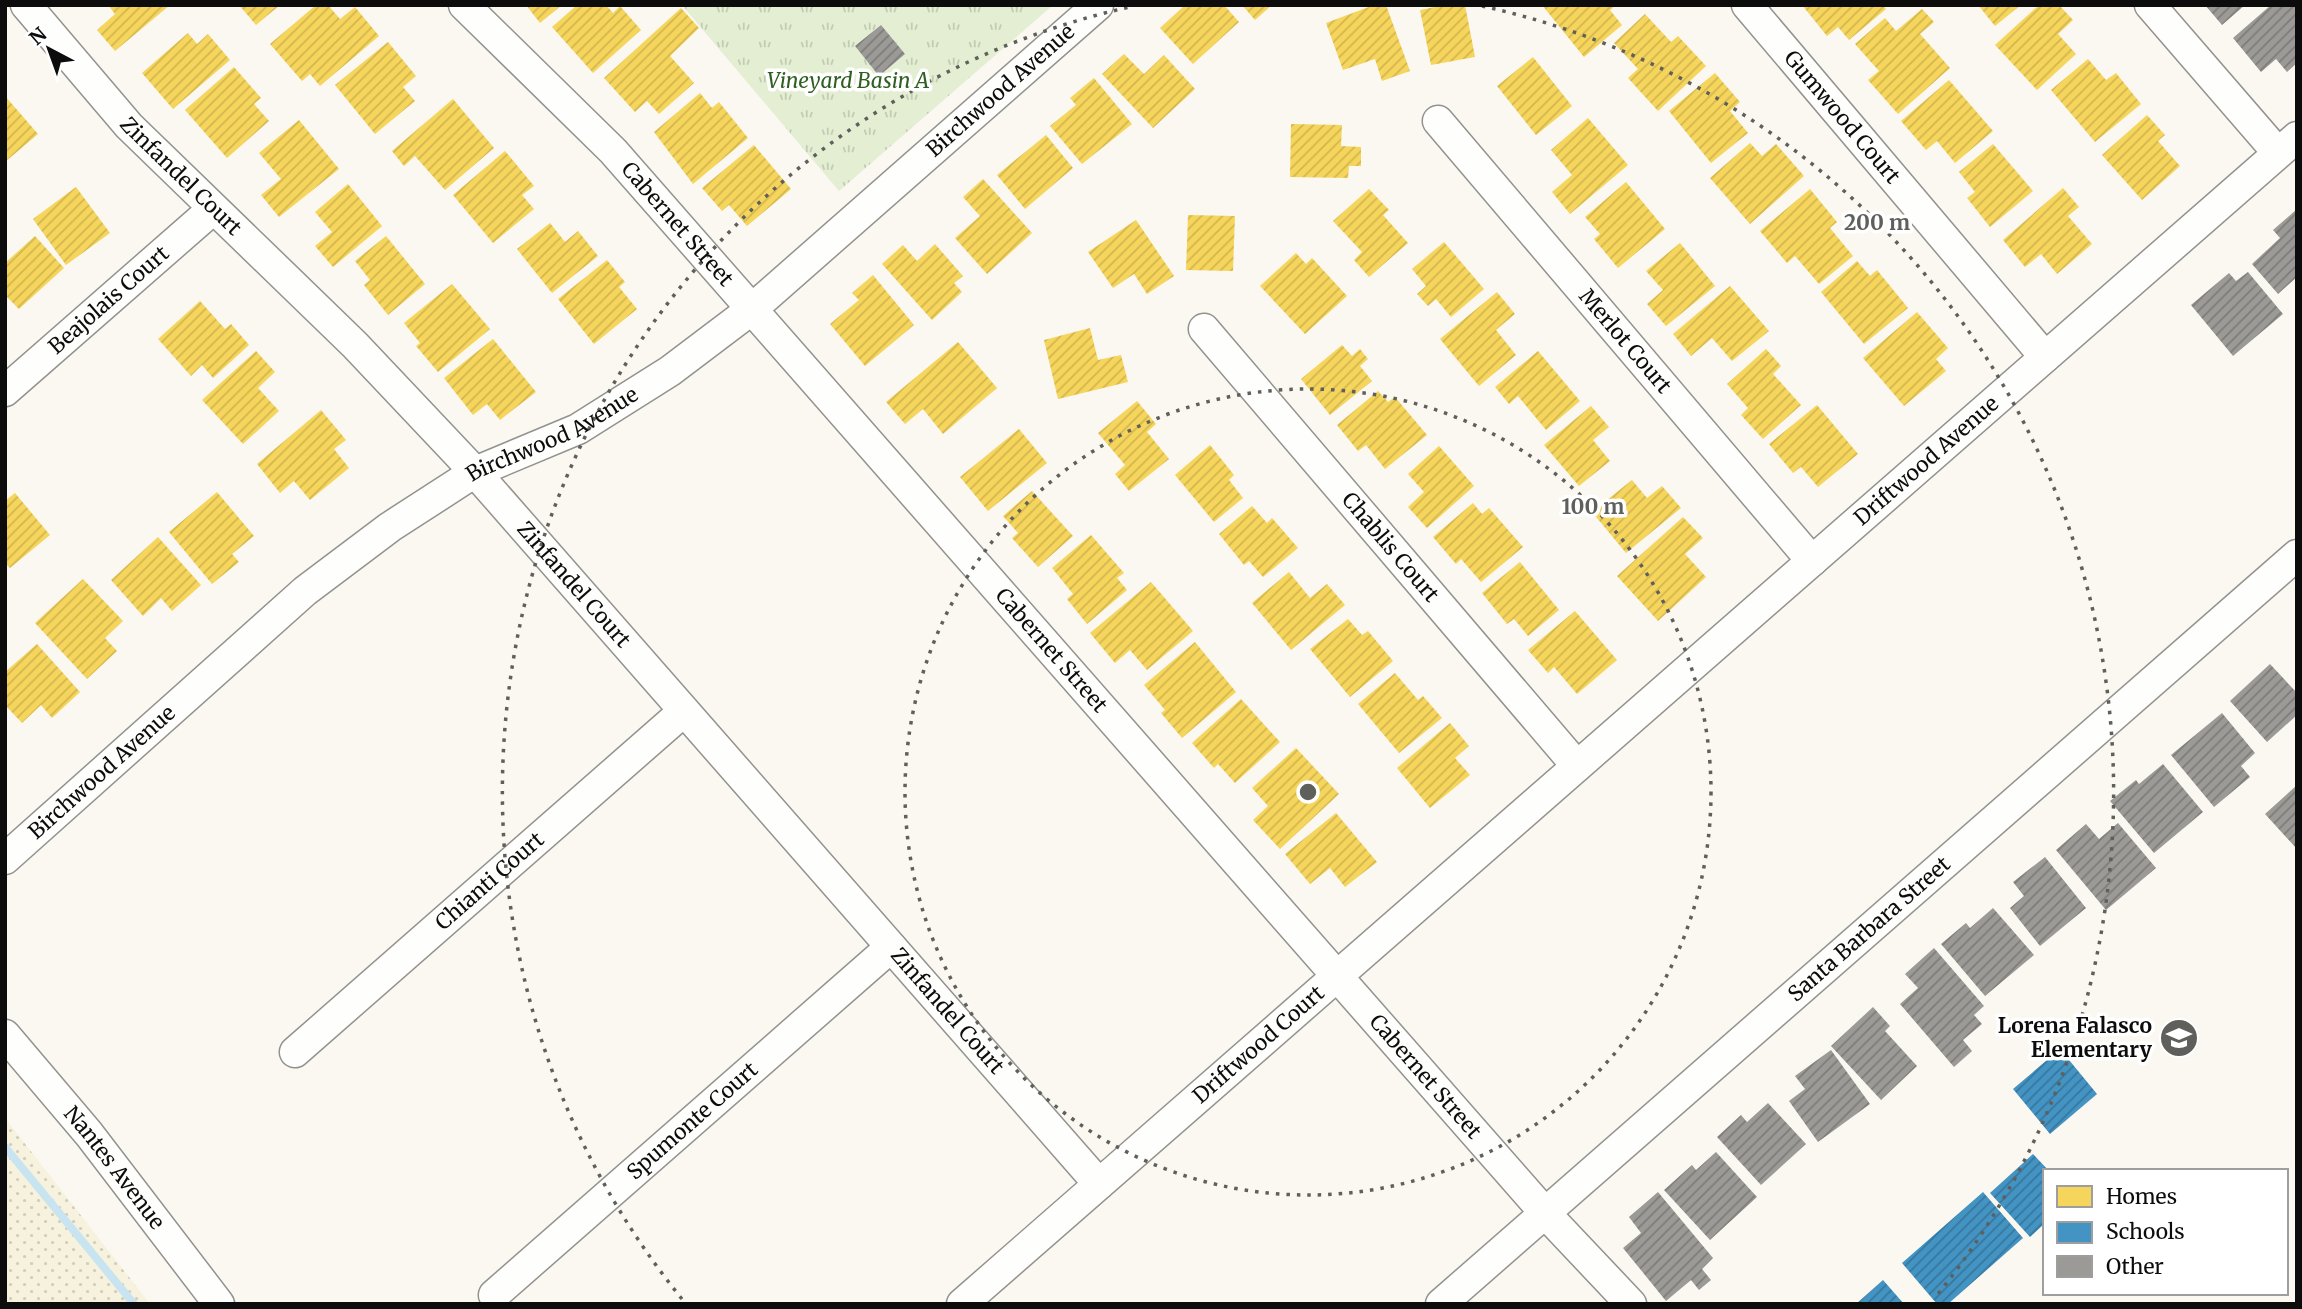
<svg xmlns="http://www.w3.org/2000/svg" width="2302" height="1309" font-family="Merriweather,serif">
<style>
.farmland{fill:url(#farmland-dots)}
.grass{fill:url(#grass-tufts)}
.homes{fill:url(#homes-hatch)}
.schools{fill:url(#schools-hatch)}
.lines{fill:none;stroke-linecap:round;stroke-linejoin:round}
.stream{stroke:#c9e4f1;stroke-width:8}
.building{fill:url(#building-hatch)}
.street-casing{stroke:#93928f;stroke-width:33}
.street{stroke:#fefefd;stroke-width:30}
.ring{fill:none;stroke:#5f5f5c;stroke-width:3.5;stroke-dasharray:3.5 7}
.labels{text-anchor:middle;stroke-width:7;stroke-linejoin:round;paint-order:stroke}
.park-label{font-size:21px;font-style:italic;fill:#2f5f21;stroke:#fff}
.street-label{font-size:21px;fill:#0c0c0c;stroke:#fff}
.poi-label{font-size:21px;font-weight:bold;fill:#0c0c0c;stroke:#fff;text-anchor:end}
.centre{fill:#5f5f5c;stroke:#fff;stroke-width:3.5}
.ring-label{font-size:21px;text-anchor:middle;font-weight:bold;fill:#5f5f5c;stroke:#fff;stroke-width:7;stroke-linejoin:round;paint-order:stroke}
</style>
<defs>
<pattern id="farmland-dots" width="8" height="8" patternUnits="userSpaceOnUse" patternTransform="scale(1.75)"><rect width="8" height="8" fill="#f6f2dd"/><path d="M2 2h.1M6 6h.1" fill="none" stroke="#d2cebc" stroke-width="1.8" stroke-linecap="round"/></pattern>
<pattern id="grass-tufts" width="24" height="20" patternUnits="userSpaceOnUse" patternTransform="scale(1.75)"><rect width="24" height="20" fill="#e3eed2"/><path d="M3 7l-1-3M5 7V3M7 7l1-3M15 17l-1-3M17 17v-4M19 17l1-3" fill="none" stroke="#c2cbb3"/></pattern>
<pattern id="homes-hatch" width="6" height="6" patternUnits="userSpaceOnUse" patternTransform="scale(1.75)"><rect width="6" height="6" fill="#f6d55c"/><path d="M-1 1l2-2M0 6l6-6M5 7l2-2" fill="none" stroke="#d2b64f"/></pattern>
<pattern id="schools-hatch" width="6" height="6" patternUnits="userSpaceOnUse" patternTransform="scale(1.75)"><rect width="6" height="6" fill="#4393c3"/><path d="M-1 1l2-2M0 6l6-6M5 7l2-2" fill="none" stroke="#36769d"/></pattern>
<pattern id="building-hatch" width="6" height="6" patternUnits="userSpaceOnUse" patternTransform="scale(1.75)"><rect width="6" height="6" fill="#9c9a96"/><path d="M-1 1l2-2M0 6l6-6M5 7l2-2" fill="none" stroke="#7e7c79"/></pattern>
</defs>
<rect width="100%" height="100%" fill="#faf8f0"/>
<path class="farmland" d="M5,1118L150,1304H5Z"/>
<path class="grass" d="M682,5H1053L839,191Z"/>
<path class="homes" d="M108,5H170L115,51L97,30L115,14Z
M239,5H280L256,25Z
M316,5H328L340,19L355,7L379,36L320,86L310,74L302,81L270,44Z
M526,5H562L540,23Z
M577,5H606L613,13L620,6L641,30L593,73L552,27Z
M1185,5L1196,7L1198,5H1224L1239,22L1193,64L1160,28Z
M1242,5H1272L1255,20Z
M1374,5H1386L1410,71L1382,81L1375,59L1343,70L1326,23Z
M1435,5H1465L1475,57L1431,65L1420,10L1435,7Z
M1542,5H1616L1610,10L1622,25L1584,57Z
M1802,5H1883L1886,9L1849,40L1838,27L1827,36Z
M1978,5H2021L1995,26Z
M2039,5H2059L2073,20L2058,34L2076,54L2037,90L1995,45Z
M681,8L699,28L670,56L694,83L659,114L647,101L635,112L604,78Z
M1922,9L1934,22L1920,34L1950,68L1898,114L1868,80L1879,71L1855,44L1885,18L1896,31Z
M1645,14L1671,42L1678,36L1706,66L1658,111L1628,78L1638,69L1614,43Z
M188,33L197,44L208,34L230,60L173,109L142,73Z
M388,42L416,76L403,87L415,101L375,134L335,85Z
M1124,54L1144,74L1164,55L1195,89L1153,128L1102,74Z
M1533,57L1572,106L1536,135L1497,86Z
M2088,59L2106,80L2116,73L2141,104L2095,142L2051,90Z
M234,67L261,98L254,104L269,121L227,158L185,110Z
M1715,73L1740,102L1730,111L1748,133L1711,163L1669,111Z
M1094,78L1132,124L1082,164L1050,126L1076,105L1070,98Z
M1949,80L1993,131L1955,163L1937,141L1926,150L1901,121Z
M700,93L712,108L719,102L748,138L693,184L654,132Z
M5,96L38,134L5,162Z
M453,99L494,148L445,190L415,156L404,166L392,151Z
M2147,115L2165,135L2158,141L2180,166L2142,200L2102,155Z
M1588,118L1628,165L1570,214L1552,192L1572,175L1551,150Z
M299,120L339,169L279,217L261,195L281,179L259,153Z
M1291,124L1342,125L1341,146L1361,147V166H1349L1348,178L1290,177Z
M1046,135L1073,168L1025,209L997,175Z
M1750,143L1762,156L1776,144L1804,176L1750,224L1710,178Z
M1993,144L2033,191L1990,227L1967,198L1975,192L1959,172Z
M754,145L791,189L747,226L729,205L722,211L702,188Z
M505,151L534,186L522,195L534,209L493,243L453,195Z
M983,179L1032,233L987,274L955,238L980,216L963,197Z
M1626,182L1665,229L1618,268L1594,239L1600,234L1585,217Z
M348,184L382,226L333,267L315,246L332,232L315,212Z
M76,187L110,233L66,265L33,219Z
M2063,188L2079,207L2068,216L2092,244L2057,274L2041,254L2025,267L2003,240Z
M1369,189L1389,210L1383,215L1408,243L1369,277L1354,260L1362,252L1333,221Z
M1810,189L1837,222L1830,228L1853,256L1819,284L1795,256L1787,263L1760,231Z
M1188,215L1235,216L1233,271L1186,270Z
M1136,220L1174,276L1147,294L1134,274L1113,288L1088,252Z
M550,223L565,242L578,231L598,256L552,293L517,249Z
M35,236L64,268L19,309L5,295V263Z
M386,236L425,284L388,315L364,285L370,280L355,261Z
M1444,242L1484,289L1451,317L1436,299L1428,306L1417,294L1426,286L1412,269Z
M1680,243L1715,286L1666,326L1647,304L1663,290L1646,271Z
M935,244L963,276L954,283L962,292L932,320L882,264L903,245L917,261Z
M1296,253L1306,264L1312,258L1347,296L1305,334L1260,286Z
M607,260L625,282L619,287L637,309L594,344L558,299Z
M1857,261L1870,276L1877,270L1908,308L1864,344L1821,292Z
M873,275L914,325L865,366L830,324L859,300L852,293Z
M452,284L490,329L438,372L416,346L420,343L404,323Z
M1730,286L1769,331L1732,361L1712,338L1691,356L1673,334Z
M1497,292L1515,314L1496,330L1516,355L1479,386L1440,339Z
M200,301L225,329L231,324L249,345L213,378L202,365L191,376L158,339Z
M1917,312L1948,348L1936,359L1946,371L1904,406L1863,358Z
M1090,328L1098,360L1121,355L1128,382L1058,399L1044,340Z
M493,339L536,392L500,420L487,404L473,415L444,378Z
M958,342L997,388L943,434L923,409L905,424L886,402Z
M1342,345L1352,356L1360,349L1368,359L1360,366L1372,381L1330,415L1301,379Z
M1766,349L1781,366L1773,374L1801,405L1763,439L1741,415L1748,408L1727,384Z
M256,351L275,372L258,388L279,411L243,444L202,400Z
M1538,351L1580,401L1546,430L1518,396L1509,404L1495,387Z
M1378,391L1388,402L1395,397L1427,435L1385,469L1366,445L1358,451L1337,425Z
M1137,401L1156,424L1147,432L1169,459L1129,491L1115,474L1125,465L1098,433Z
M1817,405L1858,454L1818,487L1801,467L1793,473L1769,444Z
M1591,406L1609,427L1593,440L1610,461L1579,486L1544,445Z
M321,410L346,440L334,449L349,468L310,500L294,481L280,493L257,464Z
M1019,429L1047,463L988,511L960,477Z
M1210,445L1234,475L1229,480L1243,498L1214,522L1175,475Z
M1439,446L1474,486L1427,528L1408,507L1424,492L1408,474Z
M1632,480L1647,498L1662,486L1681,508L1626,553L1592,512Z
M1032,491L1073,536L1038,567L1012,538L1018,533L1003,516Z
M217,492L254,536L232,554L239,562L212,584L169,532Z
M15,493L50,535L10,568L5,563V501Z
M1473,503L1482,514L1489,508L1523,547L1481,582L1461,559L1456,564L1433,537Z
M1252,506L1267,523L1272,518L1298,548L1263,577L1249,561L1244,565L1219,534Z
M1683,517L1703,538L1685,554L1706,577L1658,621L1617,576Z
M1091,535L1124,573L1117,578L1127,590L1087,624L1067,599L1073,594L1052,568Z
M158,537L201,585L172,611L161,598L143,616L111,580Z
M1520,562L1559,610L1528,636L1514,619L1507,624L1482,593Z
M1289,572L1310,598L1327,584L1345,605L1291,650L1252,603Z
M83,579L123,621L105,638L117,651L87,679L35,623Z
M1151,582L1193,631L1147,670L1130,650L1115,663L1090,633Z
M1575,611L1617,660L1577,694L1554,667L1548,673L1528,650Z
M1348,619L1362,635L1368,631L1393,661L1350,697L1310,649Z
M1195,642L1236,692L1182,738L1161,713L1165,710L1144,685Z
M37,644L80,692L52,718L41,705L22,723L5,705V672Z
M1395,673L1418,700L1423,696L1442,718L1399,753L1358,704Z
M1241,699L1280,742L1235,783L1218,764L1214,768L1192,743Z
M1450,723L1469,746L1455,758L1470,775L1430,808L1397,768Z
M1296,748L1339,794L1280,849L1253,820L1268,806L1252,788Z
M1336,813L1377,862L1345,887L1330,868L1310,884L1285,854Z"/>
<path class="schools" d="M2060,1049L2097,1094L2050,1134L2013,1089Z
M2033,1154L2049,1171H2045V1223L2030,1237L1990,1193Z
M1983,1192L2023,1238L1948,1304H1937L1902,1263Z
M1883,1280L1904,1304H1856Z"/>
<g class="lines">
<path class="stream" d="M5,1147L134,1304"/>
</g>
<path class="building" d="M2205,5H2245L2222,25Z
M2271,5H2297V63L2287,72L2276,59L2261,72L2233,38Z
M881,25L905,54L879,76L855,46Z
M2297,209V277L2278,294L2252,264L2280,238L2273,230Z
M2248,272L2283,314L2233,356L2191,305L2229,273L2236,281Z
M2270,664L2297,693V715L2267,742L2230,701Z
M2222,713L2255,753L2241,766L2250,777L2214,807L2171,755Z
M2163,764L2203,812L2154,853L2110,801L2136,780L2139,784Z
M2297,785V849L2265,814Z
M2118,823L2156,868L2106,910L2056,850L2086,824L2099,839Z
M2045,857L2086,908L2040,946L2010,908L2024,896L2013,882Z
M1993,908L2034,955L1985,996L1941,944L1966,923L1970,928Z
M1934,948L1984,1006L1974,1015L1982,1024L1963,1040L1972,1051L1954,1067L1900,1004L1918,988L1905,974Z
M1873,1007L1890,1026L1885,1031L1917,1066L1881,1100L1831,1046Z
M1831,1050L1870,1104L1818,1142L1789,1101L1805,1089L1795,1076Z
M1768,1103L1806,1144L1761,1185L1717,1137L1741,1115L1747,1122Z
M1716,1152L1757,1197L1710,1240L1664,1190L1692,1165L1696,1170Z
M1658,1192L1713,1258L1702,1269L1711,1280L1699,1290L1691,1280L1666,1301L1623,1248L1641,1233L1629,1217Z"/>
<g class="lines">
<defs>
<g id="street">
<path id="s1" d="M26,5L129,126L355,345L475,472L1099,1184"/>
<path id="s2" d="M464,5L613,151L1545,1213L1631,1304"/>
<path id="s3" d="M1747,5L2045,357"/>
<path d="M2150,5L2278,153"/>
<path id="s4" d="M1438,121L1812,561"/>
<path id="s5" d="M1204,329L1577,766"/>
<path id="s6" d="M5,391L213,209"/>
<path id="s7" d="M5,859L305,591L390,527L475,472L578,429L670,371L752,309L1098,5"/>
<path id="s8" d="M5,1035L89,1134L219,1304"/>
<path id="s9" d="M295,1052L684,711"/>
<path id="s10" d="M494,1295L891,947"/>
<path id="s11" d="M962,1304L2297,137"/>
<path id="s12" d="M1441,1304L2297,555"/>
</g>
</defs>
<use href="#street" class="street-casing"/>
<use href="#street" class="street"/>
</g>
<g class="ring">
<circle cx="1308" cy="792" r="403"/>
<path d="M682 1299A805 805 0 0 1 1134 6M1482 6A805 805 0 0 1 1934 1299"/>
</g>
<defs>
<symbol id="school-disc" viewBox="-11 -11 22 22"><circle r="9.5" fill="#5f5f5c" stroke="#fff"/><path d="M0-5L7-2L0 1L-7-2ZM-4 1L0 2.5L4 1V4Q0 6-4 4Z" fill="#fff"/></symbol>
</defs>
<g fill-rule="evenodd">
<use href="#school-disc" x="2157" y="1016" width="44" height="44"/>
</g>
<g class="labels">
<g class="park-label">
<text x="848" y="88">Vineyard Basin A</text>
</g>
<g class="street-label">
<text dy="7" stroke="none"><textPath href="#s7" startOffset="1264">Birchwood Avenue</textPath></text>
<text dy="7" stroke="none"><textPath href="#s3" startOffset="147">Gumwood Court</textPath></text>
<text dy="7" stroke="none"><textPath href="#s1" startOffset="231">Zinfandel Court</textPath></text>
<text dy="7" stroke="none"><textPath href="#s2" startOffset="306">Cabernet Street</textPath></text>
<text dy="7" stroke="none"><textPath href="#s6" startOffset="138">Beajolais Court</textPath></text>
<text dy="7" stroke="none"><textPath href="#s4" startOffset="289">Merlot Court</textPath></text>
<text dy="7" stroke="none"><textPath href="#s7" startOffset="696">Birchwood Avenue</textPath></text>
<text dy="7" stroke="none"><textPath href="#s11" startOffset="1281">Driftwood Avenue</textPath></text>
<text dy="7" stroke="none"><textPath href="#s5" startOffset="287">Chablis Court</textPath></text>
<text dy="7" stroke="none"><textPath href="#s1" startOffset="798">Zinfandel Court</textPath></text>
<text dy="7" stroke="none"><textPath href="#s2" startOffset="873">Cabernet Street</textPath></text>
<text dy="7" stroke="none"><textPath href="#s7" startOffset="130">Birchwood Avenue</textPath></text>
<text dy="7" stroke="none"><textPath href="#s9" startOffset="259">Chianti Court</textPath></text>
<text dy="7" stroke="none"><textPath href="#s12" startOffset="569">Santa Barbara Street</textPath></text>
<text dy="7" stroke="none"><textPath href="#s1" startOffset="1365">Zinfandel Court</textPath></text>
<text dy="7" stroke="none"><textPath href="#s11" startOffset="394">Driftwood Court</textPath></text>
<text dy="7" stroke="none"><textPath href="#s2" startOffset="1440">Cabernet Street</textPath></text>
<text dy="7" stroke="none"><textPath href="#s10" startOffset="264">Spumonte Court</textPath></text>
<text dy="7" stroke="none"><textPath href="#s8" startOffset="172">Nantes Avenue</textPath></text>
</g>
<g class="poi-label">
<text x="2152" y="1033">Lorena Falasco<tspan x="2152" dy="24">Elementary</tspan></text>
</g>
</g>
<circle cx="1308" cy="792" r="10" class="centre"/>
<g class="ring-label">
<text x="1877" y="230">200 m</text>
<text x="1593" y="514">100 m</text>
</g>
<rect width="2302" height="1309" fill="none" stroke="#0c0c0c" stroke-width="14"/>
<rect x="2043" y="1169" width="245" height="126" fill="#ffffff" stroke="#9e9e9e" stroke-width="2"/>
<rect x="2057" y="1186" width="35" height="21" fill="#f6d55c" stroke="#9e9e9e" stroke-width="2"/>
<text x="2106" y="1204" font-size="21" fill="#0c0c0c">Homes</text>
<rect x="2057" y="1222" width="35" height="21" fill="#4393c3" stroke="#9e9e9e" stroke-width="2"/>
<text x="2106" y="1239" font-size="21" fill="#0c0c0c">Schools</text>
<rect x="2057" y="1256" width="35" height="21" fill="#9c9a96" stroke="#9e9e9e" stroke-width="2"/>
<text x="2106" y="1274" font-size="21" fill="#0c0c0c">Other</text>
<g transform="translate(49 49) rotate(319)" stroke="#ffffff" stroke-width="5" paint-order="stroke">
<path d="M0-5L12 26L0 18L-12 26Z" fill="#0c0c0c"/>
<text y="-10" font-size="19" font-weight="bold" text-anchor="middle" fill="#0c0c0c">N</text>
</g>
</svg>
